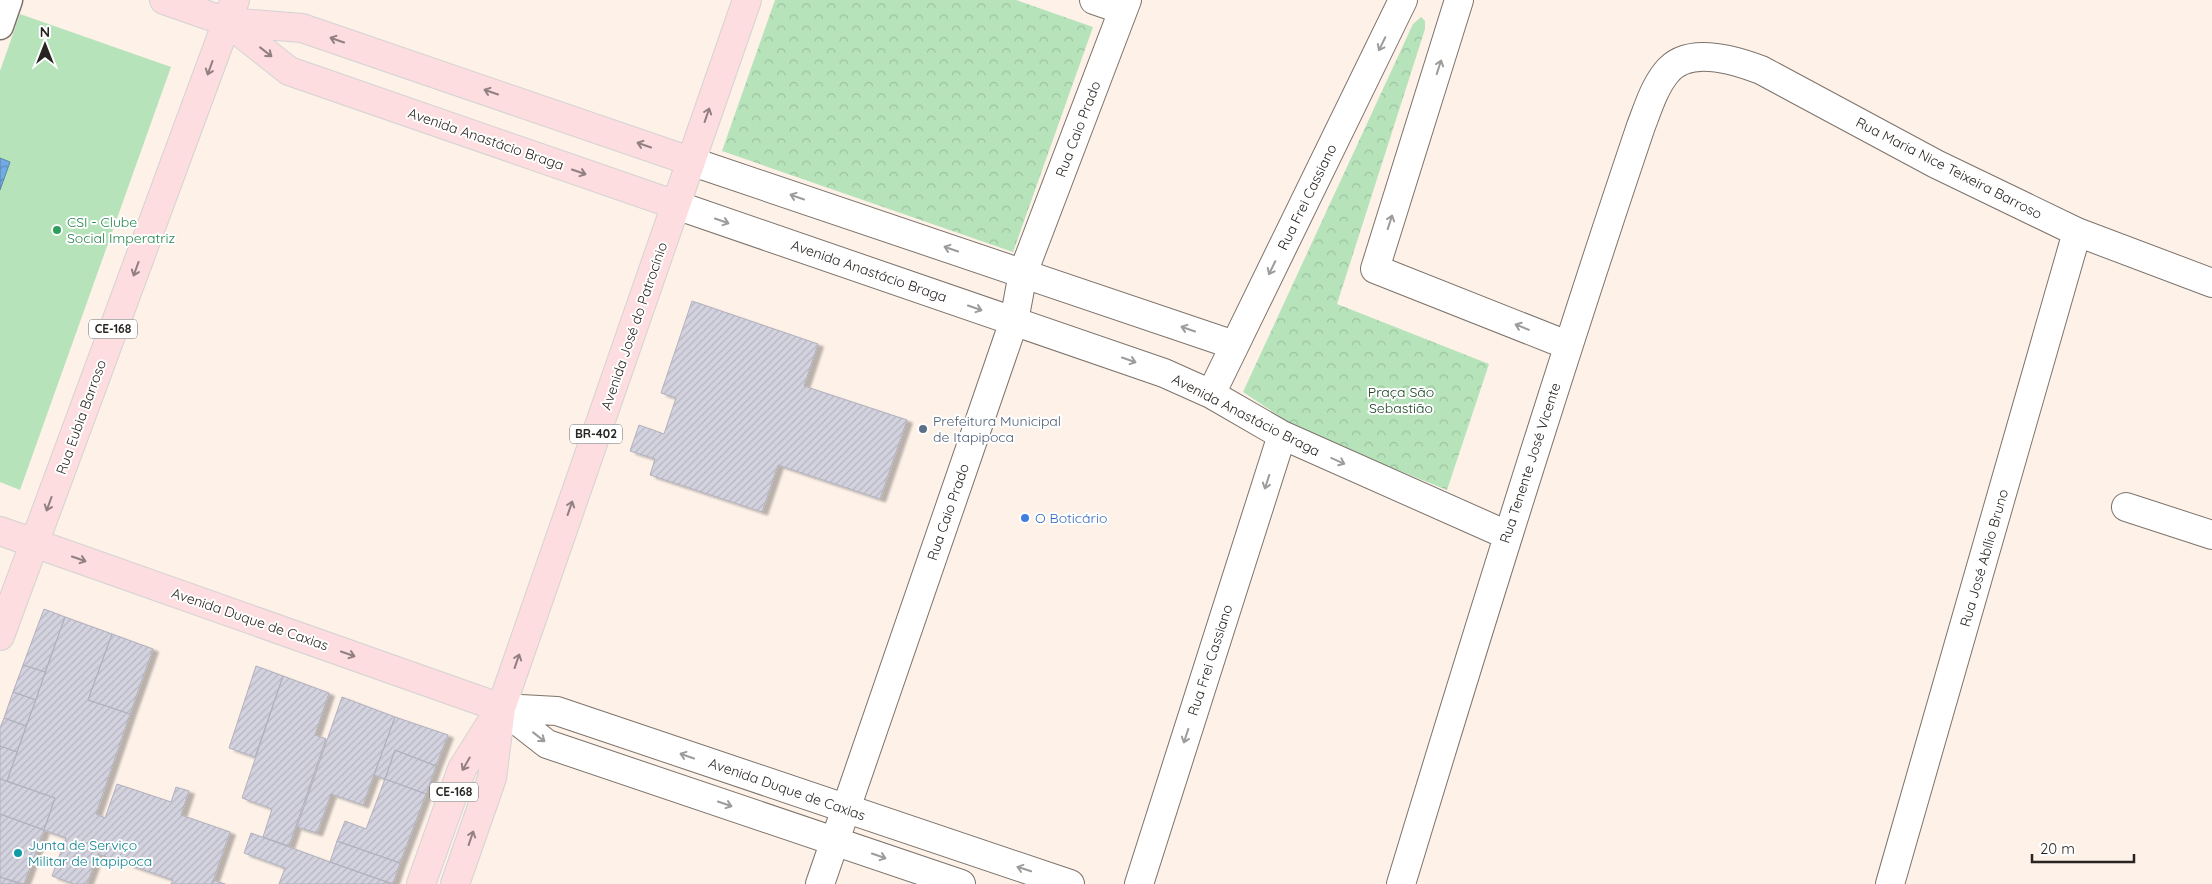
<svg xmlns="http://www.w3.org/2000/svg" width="2212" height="884" font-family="Quicksand,sans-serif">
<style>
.grass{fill:#b6e3ba}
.park{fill:url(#park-crowns)}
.water{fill:url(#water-waves);stroke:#5b82aa}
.building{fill:url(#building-hatch);stroke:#b1b0bd;filter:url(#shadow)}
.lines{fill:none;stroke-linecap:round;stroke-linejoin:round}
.pedestrian-casing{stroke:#7d736b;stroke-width:29}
.minor-casing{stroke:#7d736b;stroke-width:30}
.secondary-casing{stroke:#7d736b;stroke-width:30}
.primary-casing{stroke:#d4d3d3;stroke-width:30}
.pedestrian{stroke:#fff;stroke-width:26}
.minor{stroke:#fff;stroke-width:28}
.secondary{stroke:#fff;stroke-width:28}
.primary{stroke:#fddddf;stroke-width:28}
.oneway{stroke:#928080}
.oneway2{stroke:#9e9c9b}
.leisure-dot{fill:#2e9e5b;stroke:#fff;stroke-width:2}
.service-dot{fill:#5c6f8a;stroke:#fff;stroke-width:2}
.shop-dot{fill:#3f7fe0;stroke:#fff;stroke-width:2}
.culture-dot{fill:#0f9aa8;stroke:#fff;stroke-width:2}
.labels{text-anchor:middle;stroke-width:4;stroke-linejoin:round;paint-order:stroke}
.shield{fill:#fff;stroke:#686664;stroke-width:1}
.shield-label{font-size:12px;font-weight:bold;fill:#282421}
.street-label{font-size:14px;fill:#282421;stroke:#fff}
.leisure-label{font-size:14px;fill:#27864d;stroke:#fff;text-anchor:start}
.park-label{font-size:14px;fill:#174420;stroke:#fff}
.service-label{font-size:14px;fill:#4e5e75;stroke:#fff;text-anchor:start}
.shop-label{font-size:14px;fill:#366cbe;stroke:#fff;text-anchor:start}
.culture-label{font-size:14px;fill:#0d838f;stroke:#fff;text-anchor:start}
</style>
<defs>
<pattern id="park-crowns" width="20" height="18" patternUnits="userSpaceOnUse" patternTransform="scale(1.25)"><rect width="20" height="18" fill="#b6e3ba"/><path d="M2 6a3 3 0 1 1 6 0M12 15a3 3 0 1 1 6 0" fill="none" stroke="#9cc3a0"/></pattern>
<pattern id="water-waves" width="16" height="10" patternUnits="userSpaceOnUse" patternTransform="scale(1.25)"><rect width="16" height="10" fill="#71abe4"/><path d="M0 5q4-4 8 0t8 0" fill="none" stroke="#5d8bb8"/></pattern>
<pattern id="building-hatch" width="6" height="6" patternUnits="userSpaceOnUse" patternTransform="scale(1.25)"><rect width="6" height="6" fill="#d3d2df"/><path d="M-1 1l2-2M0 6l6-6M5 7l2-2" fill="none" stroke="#b5b4bf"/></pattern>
<filter id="shadow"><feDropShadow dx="5.5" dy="3" stdDeviation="1" flood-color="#0004"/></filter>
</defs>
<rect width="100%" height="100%" fill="#fdf1e8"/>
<path class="grass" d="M20,14L171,67L20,490L0,482V190L10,162L0,158V71Z"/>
<path class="park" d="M775,0H1016L1093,27L1013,252L722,151Z
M1421,17L1425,21V29L1337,304L1489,364L1447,490L1336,445L1291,424L1243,392L1413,24Z"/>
<path class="water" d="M0,158L10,162L0,190Z"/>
<path class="building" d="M692,301L818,344L804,386L907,420L880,499L778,465L762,512L650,475L655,459L630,451L639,425L664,434L676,398L661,393Z
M44,609L65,617L45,672L23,665Z
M65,617L112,634L88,700L130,714L96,814L105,818L117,784L171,802L176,787L189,791L181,815L230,832L212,884H171L173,880L98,854L87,884H74L52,876L66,838L44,830L55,798L7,781Z
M112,634L153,649L130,714L88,700Z
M23,665L45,672L36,700L13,692Z
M256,666L283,676L255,757L229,748Z
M283,676L329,693L315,735L326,739L289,846L263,837L272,809L242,798Z
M13,692L36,700L26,726L4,718Z
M342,697L395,717L363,805L331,794L317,833L297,827Z
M395,717L448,735L436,766L395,750L385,779L374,775Z
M4,718L26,726L17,752L0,746V728Z
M0,746L17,752L7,781L0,779Z
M395,750L436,766L426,794L385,779Z
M0,779L55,798L44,830L0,814Z
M385,779L426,794L400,863L337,841L345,821L366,829Z
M0,814L44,830L24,884L0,877Z
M251,833L330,862L392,884H279L285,868L244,853Z
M337,841L400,863L393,884L330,862Z
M0,877L20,884H0Z
M213,880L225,884H212Z"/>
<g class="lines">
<defs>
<path id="pedestrian" d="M0,26L9,0"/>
<path id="minor" d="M1094,0L1123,10
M1459,0L1375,269L1567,345
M690,161L1234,345
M676,205L1164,373L1211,394L1282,435L1507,535
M1211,394L1403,0
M2126,507L2212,535
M820,884L1014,321L1023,273L1127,0
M1139,884L1282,435
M1401,884C1478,630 1556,377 1641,126C1648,108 1654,88 1666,73C1687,45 1735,60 1761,70L1936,164L2077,232L2212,283
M1890,884L2077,232"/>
<path id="secondary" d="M501,708L557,711L1070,884
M501,708L547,744L961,884"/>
<path id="primary" d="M164,0L227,22L302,28L690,161
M227,22L289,71L676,205
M0,531L501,708
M0,636L235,0
M421,884L462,769L496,715
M455,884L492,778L501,708L747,0"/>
</defs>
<use href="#pedestrian" class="pedestrian-casing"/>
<use href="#minor" class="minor-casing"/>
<use href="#secondary" class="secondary-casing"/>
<use href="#primary" class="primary-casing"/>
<use href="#pedestrian" class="pedestrian"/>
<use href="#minor" class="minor"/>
<use href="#secondary" class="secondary"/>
<use href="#primary" class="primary"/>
</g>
<defs><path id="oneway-shaft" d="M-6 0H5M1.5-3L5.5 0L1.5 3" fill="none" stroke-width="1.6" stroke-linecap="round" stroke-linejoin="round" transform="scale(1.25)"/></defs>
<g class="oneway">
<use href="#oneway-shaft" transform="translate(337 40) rotate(-161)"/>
<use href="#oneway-shaft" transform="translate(266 52) rotate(38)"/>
<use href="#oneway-shaft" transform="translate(210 68) rotate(110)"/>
<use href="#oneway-shaft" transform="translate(491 92) rotate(-161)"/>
<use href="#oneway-shaft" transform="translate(707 115) rotate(-71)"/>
<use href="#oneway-shaft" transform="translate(644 145) rotate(-161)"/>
<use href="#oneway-shaft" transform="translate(579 172) rotate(19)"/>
<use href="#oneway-shaft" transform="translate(136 269) rotate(110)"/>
<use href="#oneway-shaft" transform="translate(49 504) rotate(110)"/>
<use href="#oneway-shaft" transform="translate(570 508) rotate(-71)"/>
<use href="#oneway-shaft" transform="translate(79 559) rotate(19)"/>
<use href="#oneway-shaft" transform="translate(348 654) rotate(19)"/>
<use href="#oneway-shaft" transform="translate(517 661) rotate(-71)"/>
<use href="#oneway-shaft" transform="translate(466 764) rotate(120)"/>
<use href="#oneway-shaft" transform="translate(471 838) rotate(-71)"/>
</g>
<g class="oneway2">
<use href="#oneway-shaft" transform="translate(1382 44) rotate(116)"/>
<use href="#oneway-shaft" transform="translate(1439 67) rotate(-72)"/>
<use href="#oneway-shaft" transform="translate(797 197) rotate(-161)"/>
<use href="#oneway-shaft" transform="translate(722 221) rotate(19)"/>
<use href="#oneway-shaft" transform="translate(1390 222) rotate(-72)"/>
<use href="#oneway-shaft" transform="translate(951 249) rotate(-161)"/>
<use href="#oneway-shaft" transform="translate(1272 268) rotate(116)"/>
<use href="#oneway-shaft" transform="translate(975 308) rotate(19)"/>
<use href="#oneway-shaft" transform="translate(1522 327) rotate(-158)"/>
<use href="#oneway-shaft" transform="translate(1188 329) rotate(-161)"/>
<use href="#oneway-shaft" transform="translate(1129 360) rotate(19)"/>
<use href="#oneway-shaft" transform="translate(1338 461) rotate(24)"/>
<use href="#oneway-shaft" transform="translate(1267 482) rotate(108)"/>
<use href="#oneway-shaft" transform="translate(1186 736) rotate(108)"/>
<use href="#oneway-shaft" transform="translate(539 737) rotate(38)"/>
<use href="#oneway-shaft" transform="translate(687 756) rotate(-161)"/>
<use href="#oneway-shaft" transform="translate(725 804) rotate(19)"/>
<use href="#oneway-shaft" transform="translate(879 856) rotate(19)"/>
<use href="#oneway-shaft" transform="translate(1024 869) rotate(-162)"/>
</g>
<circle class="leisure-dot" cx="57" cy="230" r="5"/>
<circle class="service-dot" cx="923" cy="429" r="5"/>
<circle class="shop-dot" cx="1025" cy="518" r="5"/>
<circle class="culture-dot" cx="18" cy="853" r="5"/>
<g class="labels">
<g class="shield">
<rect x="89" y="319.5" width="48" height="19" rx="4"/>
<rect x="570" y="424.5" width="52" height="19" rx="4"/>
<rect x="430" y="782.5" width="48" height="19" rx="4"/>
</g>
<g class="shield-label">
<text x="113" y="333">CE-168</text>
<text x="596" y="438">BR-402</text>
<text x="454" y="796">CE-168</text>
</g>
<g class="street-label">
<text transform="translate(1078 129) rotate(-69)" y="5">Rua Caio Prado</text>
<text transform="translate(486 139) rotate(19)" y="5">Avenida Anastácio Braga</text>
<text transform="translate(1949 168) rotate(27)" y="5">Rua Maria Nice Teixeira Barroso</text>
<text transform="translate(1307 197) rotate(-64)" y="5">Rua Frei Cassiano</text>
<text transform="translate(869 271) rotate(19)" y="5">Avenida Anastácio Braga</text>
<text transform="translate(634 326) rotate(-71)" y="5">Avenida José do Patrocínio</text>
<text transform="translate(1246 415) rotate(27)" y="5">Avenida Anastácio Braga</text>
<text transform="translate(81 417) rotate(-70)" y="5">Rua Eubia Barroso</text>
<text transform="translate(1530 463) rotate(-72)" y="5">Rua Tenente José Vicente</text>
<text transform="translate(948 512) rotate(-71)" y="5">Rua Caio Prado</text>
<text transform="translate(1984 558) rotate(-74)" y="5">Rua José Abílio Bruno</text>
<text transform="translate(250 619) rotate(19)" y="5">Avenida Duque de Caxias</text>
<text transform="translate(1210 660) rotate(-72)" y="5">Rua Frei Cassiano</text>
<text transform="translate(787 789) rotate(19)" y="5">Avenida Duque de Caxias</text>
</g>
<g class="leisure-label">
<text x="67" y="227">CSI - Clube<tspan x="67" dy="16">Social Imperatriz</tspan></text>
</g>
<g class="park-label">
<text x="1401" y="397">Praça São<tspan x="1401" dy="16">Sebastião</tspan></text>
</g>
<g class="service-label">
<text x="933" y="426">Prefeitura Municipal<tspan x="933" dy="16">de Itapipoca</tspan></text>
</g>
<g class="shop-label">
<text x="1035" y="523">O Boticário</text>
</g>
<g class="culture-label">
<text x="28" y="850">Junta de Serviço<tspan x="28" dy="16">Militar de Itapipoca</tspan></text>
</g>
</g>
<g transform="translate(45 45)" stroke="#ffffff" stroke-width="4" paint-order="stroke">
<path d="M0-4L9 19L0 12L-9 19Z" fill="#282421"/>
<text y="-8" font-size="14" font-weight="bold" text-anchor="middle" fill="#282421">N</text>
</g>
<path d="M2032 854v8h102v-8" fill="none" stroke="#282421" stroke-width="2.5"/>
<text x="2040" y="854" font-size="15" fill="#282421" stroke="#ffffff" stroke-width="4" paint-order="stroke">20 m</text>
</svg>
